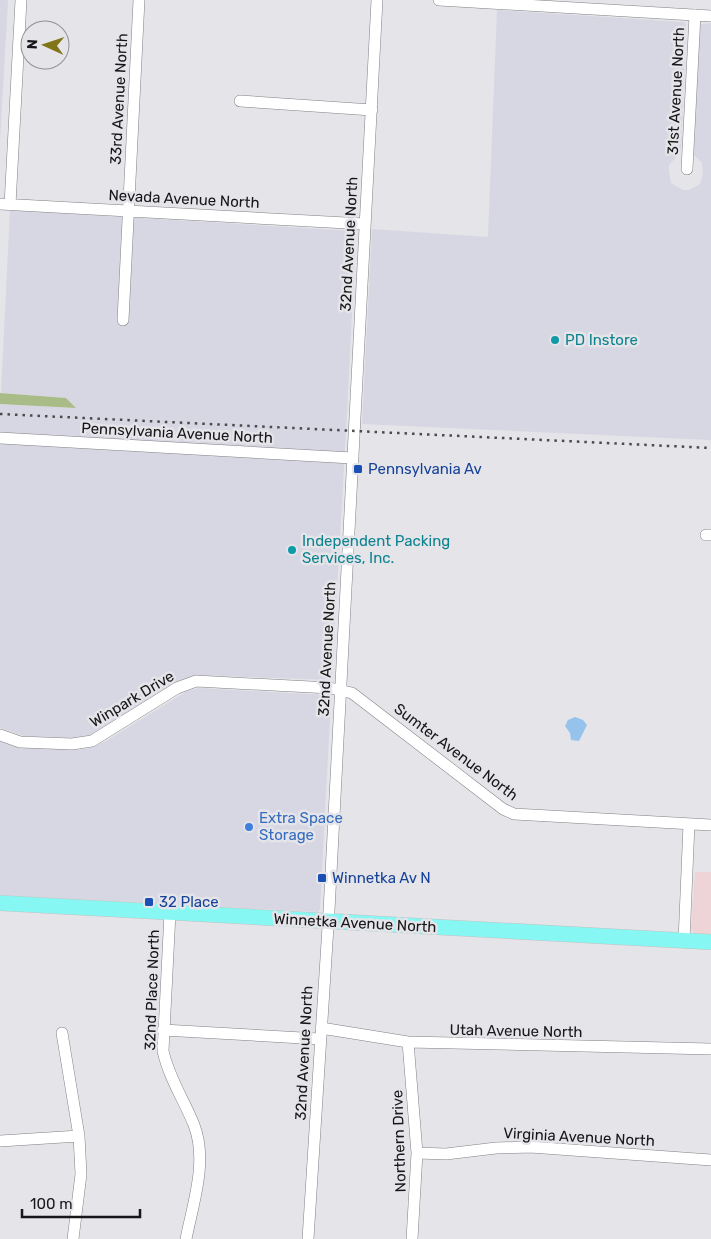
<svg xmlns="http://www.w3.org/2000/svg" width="711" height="1239" font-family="Rubik,sans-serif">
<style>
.commercial{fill:#eed4d6}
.built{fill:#d7d7e3}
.forest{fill:#a9bb86}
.water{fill:#96c3eb}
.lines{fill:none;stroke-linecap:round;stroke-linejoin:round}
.minor-casing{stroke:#818185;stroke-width:12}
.major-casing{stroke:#c3c3c3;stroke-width:16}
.minor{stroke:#fff;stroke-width:11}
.major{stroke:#86f7f2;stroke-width:15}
.rail{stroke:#4a4a4d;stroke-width:2.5;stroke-dasharray:2.5 5;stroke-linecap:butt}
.culture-dot{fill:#0f9aa8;stroke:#e4e4e9;stroke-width:2}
.transit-dot{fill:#1a4fb4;stroke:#e4e4e9;stroke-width:2}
.shop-dot{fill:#3f7fe0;stroke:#e4e4e9;stroke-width:2}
.labels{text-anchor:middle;stroke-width:5;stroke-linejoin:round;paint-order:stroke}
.street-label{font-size:15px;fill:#171719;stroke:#e4e4e9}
.culture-label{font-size:15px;fill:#0d838f;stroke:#e4e4e9;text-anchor:start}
.transit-label{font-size:15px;fill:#164399;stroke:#e4e4e9;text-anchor:start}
.shop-label{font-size:15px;fill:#366cbe;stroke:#e4e4e9;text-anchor:start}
</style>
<rect width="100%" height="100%" fill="#e4e4e9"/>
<path class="commercial" d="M695,872H711V934H695L691,928Z"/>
<path class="built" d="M0,0H8L0,142Z
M497,10L683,22L686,24L681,152L669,165V172L671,183L683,190H689L700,184L703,175L702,163L694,155L693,149L699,27L702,24L711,23V440L362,424L372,229L488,237Z
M10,210L354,231L356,234L347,413L332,678L330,680L196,675L171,685L91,735L74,738L24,736L0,728V404L76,408L66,398L1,393Z
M200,688L325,695L331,699L320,909L318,912L0,895V740L16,747L77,750L90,748L106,741L187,691Z"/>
<path class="forest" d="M0,393L66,398L76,408L0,404Z"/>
<path class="water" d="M575,717L583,720L587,725L579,741L571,740L570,733L565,726L568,720Z"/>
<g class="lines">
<defs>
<path id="minor" d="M439,0L711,16
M240,101L372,110
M687,169L695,15
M0,204L365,224
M10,205L21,0
M123,320L139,0
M0,438L352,458
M706,535H711
M0,735L20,742L72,744L92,741L177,688L196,681L330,688L352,693L503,809L514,814L711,825
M170,913L163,1051C169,1078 184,1100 194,1125C208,1161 193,1203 186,1239
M684,941L689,824
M321,1028L408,1042L711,1049
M163,1030L320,1039
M62,1033L79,1136L81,1174L73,1239
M408,1042L417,1153L412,1239
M0,1141L79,1136
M417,1153L446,1154L496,1148L530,1147L711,1160
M308,1239L329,911L377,0"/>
<path id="major" d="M0,903L711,942"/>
</defs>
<use href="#minor" class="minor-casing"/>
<use href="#major" class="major-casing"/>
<use href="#minor" class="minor"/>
<use href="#major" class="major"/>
<path class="rail" d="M0,414L711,448"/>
</g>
<g class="culture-dot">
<circle cx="555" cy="340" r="5"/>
<circle cx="292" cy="550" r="5"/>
</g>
<g class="transit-dot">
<rect x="353" y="464" width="10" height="10" rx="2.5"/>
<rect x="317" y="873" width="10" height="10" rx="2.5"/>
<rect x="144" y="897" width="10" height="10" rx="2.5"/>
</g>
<circle class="shop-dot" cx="249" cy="827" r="5"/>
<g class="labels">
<g class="street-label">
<text transform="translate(676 91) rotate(-87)" y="5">31st Avenue North</text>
<text transform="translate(119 99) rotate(-87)" y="5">33rd Avenue North</text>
<text transform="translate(184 199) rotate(3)" y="5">Nevada Avenue North</text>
<text transform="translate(349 244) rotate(-87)" y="5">32nd Avenue North</text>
<text transform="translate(177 433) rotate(3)" y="5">Pennsylvania Avenue North</text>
<text transform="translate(327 649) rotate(-87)" y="5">32nd Avenue North</text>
<text transform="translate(132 699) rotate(-31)" y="5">Winpark Drive</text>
<text transform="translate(456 752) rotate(37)" y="5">Sumter Avenue North</text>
<text transform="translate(355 923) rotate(3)" y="5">Winnetka Avenue North</text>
<text transform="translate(152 990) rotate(-88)" y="5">32nd Place North</text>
<text transform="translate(516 1031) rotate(1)" y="5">Utah Avenue North</text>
<text transform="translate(304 1053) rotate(-87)" y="5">32nd Avenue North</text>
<text transform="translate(579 1137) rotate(3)" y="5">Virginia Avenue North</text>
<text transform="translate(399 1141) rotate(-92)" y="5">Northern Drive</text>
</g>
<g class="culture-label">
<text x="565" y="345">PD Instore</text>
<text x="302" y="546">Independent Packing<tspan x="302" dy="17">Services, Inc.</tspan></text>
</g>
<g class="transit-label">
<text x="368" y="474">Pennsylvania Av</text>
<text x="332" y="883">Winnetka Av N</text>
<text x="159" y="907">32 Place</text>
</g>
<g class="shop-label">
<text x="259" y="823">Extra Space<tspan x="259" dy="17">Storage</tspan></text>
</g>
</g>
<g transform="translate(45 45) rotate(273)"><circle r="24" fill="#e4e4e9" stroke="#929296"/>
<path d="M0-4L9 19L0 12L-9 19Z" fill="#817518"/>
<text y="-8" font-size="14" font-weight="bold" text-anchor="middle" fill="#171719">N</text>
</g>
<path d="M22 1209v8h118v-8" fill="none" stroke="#171719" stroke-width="2.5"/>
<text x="30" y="1209" font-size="15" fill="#171719" stroke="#e4e4e9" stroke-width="4" paint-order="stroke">100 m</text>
</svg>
